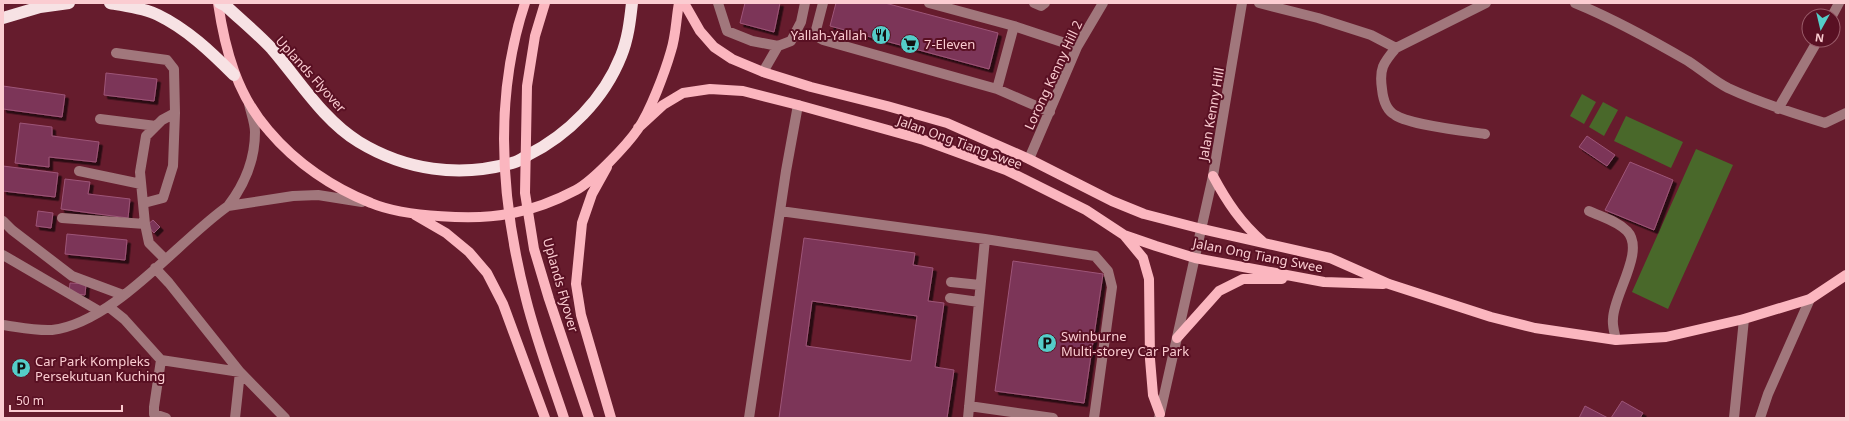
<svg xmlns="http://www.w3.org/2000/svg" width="1849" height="421" font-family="'Noto Sans',sans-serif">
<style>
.green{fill:#49682a}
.building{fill:#7b3558;stroke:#9e5578;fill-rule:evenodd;filter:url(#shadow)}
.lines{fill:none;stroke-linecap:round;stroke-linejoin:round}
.minor{stroke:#a1777c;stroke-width:10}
.major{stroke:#fbb6bf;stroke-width:10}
.highway{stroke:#f7e2e4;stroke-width:12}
.major-bridge{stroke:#fbb6bf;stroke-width:10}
.labels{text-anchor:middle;stroke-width:4;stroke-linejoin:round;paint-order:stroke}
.poi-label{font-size:13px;fill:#fbccd1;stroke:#591023;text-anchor:start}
.street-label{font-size:13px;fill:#fbccd1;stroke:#591023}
</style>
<defs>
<filter id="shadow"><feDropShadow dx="3.5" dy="3.5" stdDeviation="0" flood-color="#0009"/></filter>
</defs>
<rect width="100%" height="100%" fill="#661c2d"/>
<path class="green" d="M1582,94L1596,102L1584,124L1570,116Z
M1603,102L1618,110L1604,136L1589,127Z
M1626,116L1683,142L1671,168L1614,141Z
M1696,149L1733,165L1668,309L1632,292Z"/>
<path class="building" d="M745,3H780L774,32L740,23Z
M836,3H885L998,33L989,69L830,26Z
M106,73L157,79L154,101L104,95Z
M3,86L65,95L62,117L3,109Z
M20,123L52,127V136L99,142L96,162L49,157V167L15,163Z
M1587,136L1615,155L1607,166L1579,147Z
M1630,162L1673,180L1654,230L1605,210Z
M3,166L58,173L55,197L3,191Z
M65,179L90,182L88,194L130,199L128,218L61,209Z
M38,211L53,213L51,228L36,226Z
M153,220L160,227L154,233L147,225Z
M67,234L127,240L125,260L65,254Z
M804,238L915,253L913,265L933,268L928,301L944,303L935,367L954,370L947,418H779ZM812,301L917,316L911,361L806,346Z
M1013,261L1103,274L1084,403L995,391Z
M70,283L86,284L85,295L69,293Z
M1622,401L1643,413L1640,418H1611Z
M1585,406L1608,418H1579Z"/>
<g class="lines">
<path class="minor" d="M718,3L727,31L752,41L778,46L791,41L801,22L805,3
M823,3L816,30V36L823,40L997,89L1050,112
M929,3L1014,26L1077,47
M1034,3L1041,6L1045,3
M1259,3L1318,18L1371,35L1396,48L1486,3
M1575,3C1614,19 1652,40 1688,61C1702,70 1714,81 1728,88C1760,103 1792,113 1825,123L1846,113
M1832,16L1839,3
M1396,48C1383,63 1379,69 1382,89C1383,99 1386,110 1395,115C1410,125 1465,131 1485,134
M116,53L167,60L174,69L175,113L162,120L146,136L140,172L145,224L149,243L165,259
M763,72L778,46
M997,89L1014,26
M1778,109L1818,40
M100,119L156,126
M1029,159L1077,47L1103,3
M79,171L141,184
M144,203L163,198L173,166L175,113
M228,206L293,196L318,195L362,202
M780,211L985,239L1095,256L1108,271L1112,287L1094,418
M1589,211C1602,217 1617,221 1627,231C1646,251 1613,295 1613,319C1612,326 1615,334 1616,340
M62,218L145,224
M3,221L12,230L72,276L123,295
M3,255L99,311
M155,268L169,283L240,372L235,418
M951,282L980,285
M950,298L979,302
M109,307L124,319L161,360L154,407V414L166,418
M3,325C18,327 36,331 52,330C114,323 178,241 228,206C245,184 255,160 255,132C255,123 251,113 249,104
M161,360L240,372L285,418
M969,406L1053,418
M749,418L786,171L798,105
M968,418L985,239
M1159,418L1213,176L1242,3
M1734,418L1744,319
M1760,418L1768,394L1810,299"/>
<path class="major" d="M218,3C225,50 237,95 269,131C296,163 333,188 371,203C404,217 478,221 513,213C534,209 557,200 576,190C593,181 627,145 638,129C650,112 665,72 671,51C676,36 676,19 679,3
M684,3L700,31L714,47L732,59L763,72L811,87L887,106L947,123L1029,159L1112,201L1144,214L1202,229L1330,258L1389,284L1491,317L1535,328L1616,340L1666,337L1744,319L1810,299L1846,275
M638,128L663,105L683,93L710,89L743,91L798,105L924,140L1006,170L1086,210L1124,235L1156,246L1195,258L1324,282L1383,284
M607,167L592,194L582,223L576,284L581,315L611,418
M1213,176C1227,202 1241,223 1263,242
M415,215L446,233L469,252L487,273L503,304L545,418
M1124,235L1143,258L1149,279L1150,359L1153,395L1160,414
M1177,338L1219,291L1243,279H1282"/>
<path class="highway" d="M110,3C125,6 144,8 158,15C187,29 211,52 234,75
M220,3L226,6C241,20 258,34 272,49C299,80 323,120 359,142C405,170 459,178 512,163C518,162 523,158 528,155C568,135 604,99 621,56C628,39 630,21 632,3
M3,18L40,7L69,3"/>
<path class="major-bridge" d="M525,3C493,99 501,202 526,299C536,339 551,379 564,418
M545,3L535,36L527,86L525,193L534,249L549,299L589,418"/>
</g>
<defs>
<symbol id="restaurant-disc" viewBox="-11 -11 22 22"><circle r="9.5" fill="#54cdc8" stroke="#591023"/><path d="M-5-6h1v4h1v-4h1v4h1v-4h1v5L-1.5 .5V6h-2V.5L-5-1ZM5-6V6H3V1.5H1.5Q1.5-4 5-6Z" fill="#111"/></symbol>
<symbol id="supermarket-disc" viewBox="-11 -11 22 22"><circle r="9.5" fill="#54cdc8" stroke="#591023"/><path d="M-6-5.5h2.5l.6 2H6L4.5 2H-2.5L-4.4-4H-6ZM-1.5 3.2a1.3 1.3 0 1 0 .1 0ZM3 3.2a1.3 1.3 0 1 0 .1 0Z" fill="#111"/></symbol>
<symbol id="parking-disc" viewBox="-11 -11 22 22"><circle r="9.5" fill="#54cdc8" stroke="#591023"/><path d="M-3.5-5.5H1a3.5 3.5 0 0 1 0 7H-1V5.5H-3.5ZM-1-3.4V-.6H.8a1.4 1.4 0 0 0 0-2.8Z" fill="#111"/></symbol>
</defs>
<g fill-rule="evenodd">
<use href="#restaurant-disc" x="870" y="24" width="22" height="22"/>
<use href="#supermarket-disc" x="899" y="33" width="22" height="22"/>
<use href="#parking-disc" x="1036" y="332" width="22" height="22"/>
<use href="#parking-disc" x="10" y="357" width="22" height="22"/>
</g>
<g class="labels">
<g class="poi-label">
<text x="867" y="40" text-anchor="end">Yallah-Yallah</text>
<text x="924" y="49">7-Eleven</text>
<text x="1061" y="341">Swinburne<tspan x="1061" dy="15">Multi-storey Car Park</tspan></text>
<text x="35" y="366">Car Park Kompleks<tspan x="35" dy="15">Persekutuan Kuching</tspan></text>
</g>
<g class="street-label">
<text transform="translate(311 74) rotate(48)" y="5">Uplands Flyover</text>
<text transform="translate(1053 75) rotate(-65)" y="5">Lorong Kenny Hill 2</text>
<text transform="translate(1211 114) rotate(-80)" y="5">Jalan Kenny Hill</text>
<text transform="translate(960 142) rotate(20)" y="5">Jalan Ong Tiang Swee</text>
<text transform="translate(1258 255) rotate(11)" y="5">Jalan Ong Tiang Swee</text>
<text transform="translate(561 285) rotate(74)" y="5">Uplands Flyover</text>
</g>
</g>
<rect width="1849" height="421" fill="none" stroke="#fbccd1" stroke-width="8"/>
<g transform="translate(1821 28) rotate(188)"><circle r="19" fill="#591023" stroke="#9a5b69"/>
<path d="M0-3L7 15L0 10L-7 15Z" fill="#54cdc8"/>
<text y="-6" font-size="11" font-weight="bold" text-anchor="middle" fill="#fbccd1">N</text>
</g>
<path d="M10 405v6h112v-6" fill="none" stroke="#fbccd1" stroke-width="2"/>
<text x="16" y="405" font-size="12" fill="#fbccd1" stroke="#591023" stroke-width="3" paint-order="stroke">50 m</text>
</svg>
